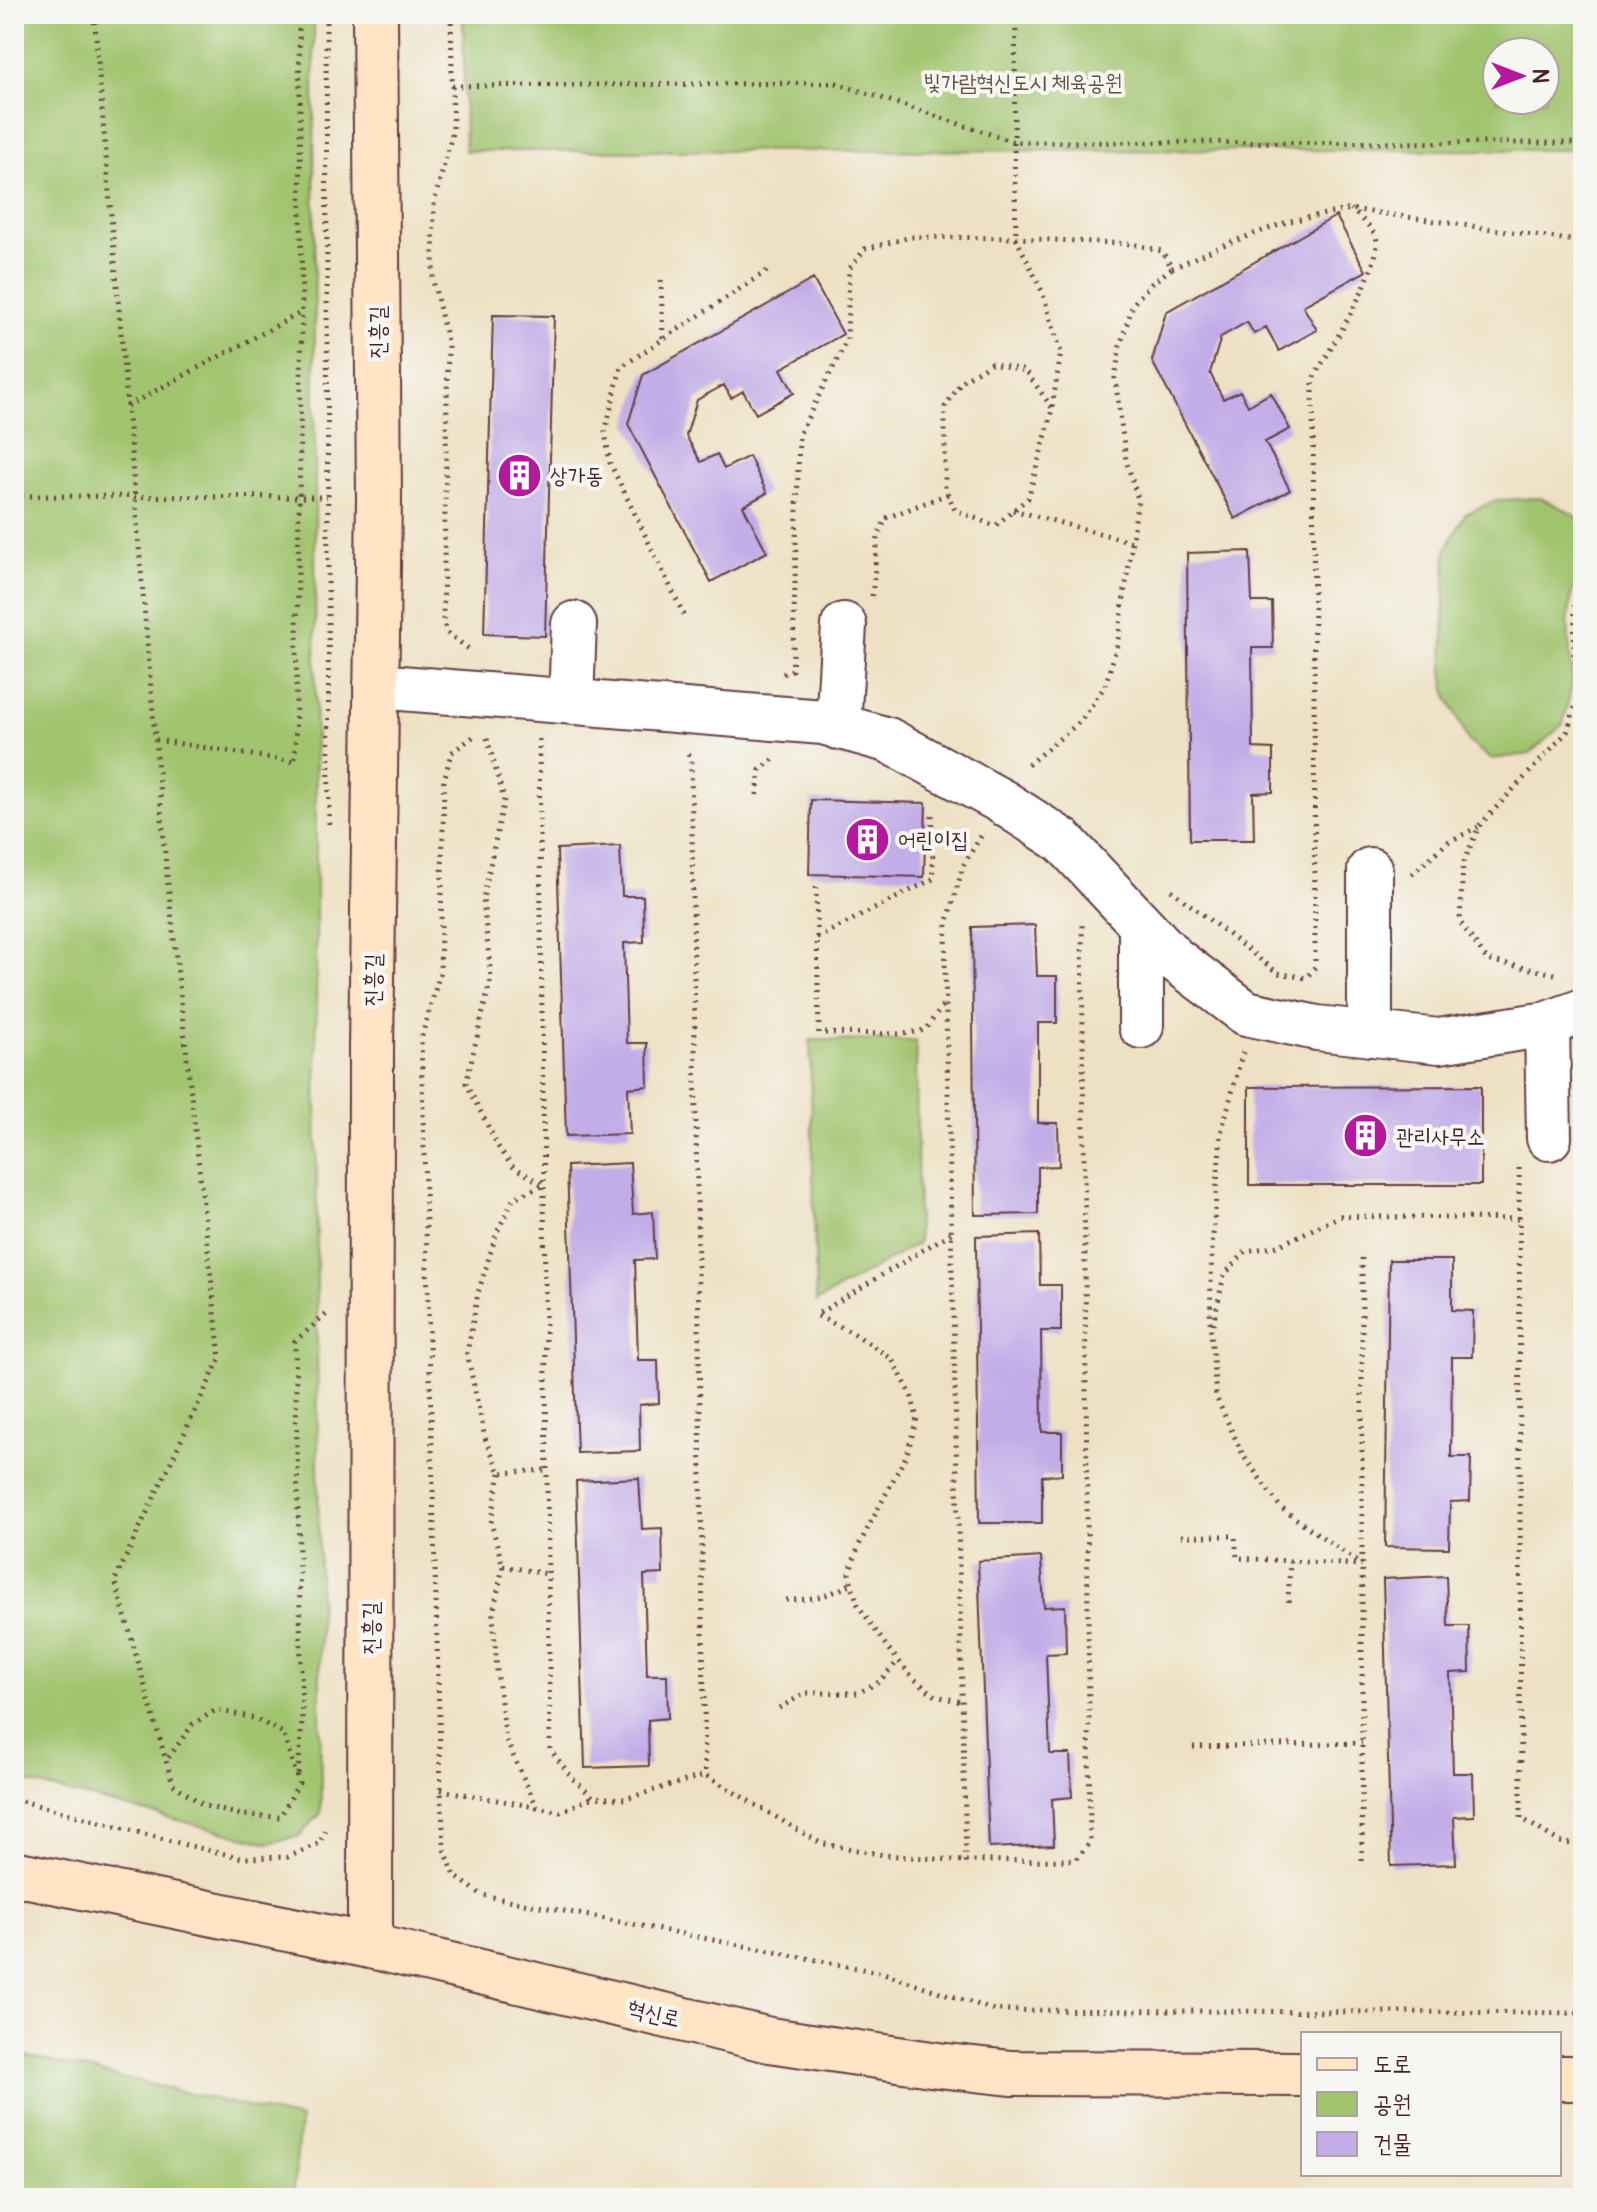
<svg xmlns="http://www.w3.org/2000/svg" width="1597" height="2212" font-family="Pangolin,'Poor Story',sans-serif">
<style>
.green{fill:#a1c46e;stroke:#76724c;stroke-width:2;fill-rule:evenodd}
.building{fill:#c3ade8}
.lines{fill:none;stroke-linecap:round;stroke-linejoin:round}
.street-casing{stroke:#633c42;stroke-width:48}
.secondary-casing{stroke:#633c42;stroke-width:48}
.path{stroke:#633c42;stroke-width:5;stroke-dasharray:2 6;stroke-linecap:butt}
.street{stroke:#fff;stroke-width:44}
.secondary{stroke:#ffe4c6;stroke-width:44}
.labels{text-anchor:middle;stroke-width:8;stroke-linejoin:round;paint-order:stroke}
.park-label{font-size:22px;fill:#64513f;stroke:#f6f6f2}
.street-label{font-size:22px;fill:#4a1f2b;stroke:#f6f6f2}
.poi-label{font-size:22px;fill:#4a1f2b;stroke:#f6f6f2;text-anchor:start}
</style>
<rect width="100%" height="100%" fill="#f6f6f2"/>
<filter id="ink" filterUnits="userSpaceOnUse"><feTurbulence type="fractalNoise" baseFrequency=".0125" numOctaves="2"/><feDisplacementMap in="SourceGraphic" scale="16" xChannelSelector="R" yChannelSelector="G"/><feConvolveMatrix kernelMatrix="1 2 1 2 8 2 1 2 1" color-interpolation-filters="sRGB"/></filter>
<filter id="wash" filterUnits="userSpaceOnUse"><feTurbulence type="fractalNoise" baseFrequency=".006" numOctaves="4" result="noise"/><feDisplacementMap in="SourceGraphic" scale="32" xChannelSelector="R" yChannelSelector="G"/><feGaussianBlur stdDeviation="1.8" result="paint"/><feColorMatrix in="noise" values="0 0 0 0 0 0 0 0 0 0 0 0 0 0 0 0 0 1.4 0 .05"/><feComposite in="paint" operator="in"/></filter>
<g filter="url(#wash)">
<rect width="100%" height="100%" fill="#eee1c3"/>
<path class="green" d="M14,14H314L317,1331L321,1813L299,1836L269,1843L14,1779Z
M463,14H1583V150L465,151ZM1497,52H1545V100H1497Z
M1540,498L1568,511L1583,521V570L1572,592L1568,622L1572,685L1563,724L1530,754L1491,759L1469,742L1448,698L1443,673L1446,550L1465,514L1497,500Z
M810,1040L916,1041L918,1243L816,1302Z
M14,2053L300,2119L293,2198H14Z"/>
<g id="blocks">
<path class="building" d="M1336,216L1366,271L1303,306L1317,330L1279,351L1266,327L1254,334L1247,322L1221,337L1210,373L1223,399L1240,391L1248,406L1271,393L1290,429L1265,442L1290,490L1235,519L1152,361L1166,312Z
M813,279L843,334L781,369L794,393L756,414L743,391L731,398L724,385L697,400L686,436L701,462L717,454L724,469L749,456L767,493L743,506L767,552L711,582L628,424L643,375Z
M493,315L554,316L545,636L484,634Z
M1250,551L1252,602H1272L1273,648H1252L1253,748L1273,749V792L1253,793L1254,840H1190L1187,553Z
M811,800L926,803L924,877L809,874Z
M620,846L622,896H643L644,942L624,943L627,1043H647L648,1086L628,1088L630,1134L566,1136L557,849Z
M1035,925L1037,976H1057V1023H1038V1123H1058L1059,1166L1038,1167V1214L975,1215L972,927Z
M1481,1086V1185H1249V1087Z
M630,1163L633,1214L653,1212L655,1259L635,1260L638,1360H658L659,1403L639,1405L640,1451L577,1453L567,1166Z
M1039,1234L1040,1285H1061V1331H1041L1042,1432H1062V1475L1042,1476V1523H979L976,1236Z
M1389,1260H1452V1310L1473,1311L1472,1357H1452L1451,1457H1471L1470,1501L1450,1502L1449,1548L1385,1547Z
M639,1478L642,1529L662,1528L663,1574L644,1575L647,1675H667L668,1718L648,1720L649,1766L585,1768L576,1481Z
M1041,1557L1044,1607L1065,1606L1066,1653L1046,1654L1050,1754H1070L1072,1797L1052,1799L1054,1845L989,1848L978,1561Z
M1446,1576L1448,1626H1469L1470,1672L1450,1673L1453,1773H1473L1474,1816L1454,1817L1456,1864L1391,1866L1383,1579Z"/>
</g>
</g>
<g filter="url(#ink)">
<use href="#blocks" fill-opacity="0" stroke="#633c42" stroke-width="2"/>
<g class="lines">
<defs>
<path id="street" d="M376,686L823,722L888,740L1001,801L1063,841L1173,958L1246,1013L1317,1028L1439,1041L1547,1024L1583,1011
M571,702L574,624
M838,727L844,625
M1370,870V1034
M1141,924V1026
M1547,1024L1549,1138"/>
<path id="secondary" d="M14,1873L370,1946L770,2040L938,2065L1011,2073L1303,2074
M370,1946L371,1050L379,497L375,14
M1559,2078H1583"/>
</defs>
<use href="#street" class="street-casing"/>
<use href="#secondary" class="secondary-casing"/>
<path class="path" d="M94,14L166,866L220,1358L115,1580L166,1761L173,1784L205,1806L241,1815L280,1817L299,1783L283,1733L254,1718L216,1710L193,1724L166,1761
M326,14L329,829
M451,14L453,130L434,203L433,280L448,345L443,620L447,633L469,649
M667,14H849
M1016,14L1014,142L1016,238L1042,291L1061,352L1050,420L1028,498L995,526L955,510L945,488V407L962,381L991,363L1026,371L1052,408
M451,15L645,14
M452,86L836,83L1014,142L1583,143
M1172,268L1226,244L1290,221L1351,209L1583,242
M661,280L663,339
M127,406L302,312L299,14
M14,496L327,497
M1013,510L1132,542
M872,596L878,537L886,518L948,494
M684,615L610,463L605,432L621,367L770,269
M783,674L792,670L793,653L799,435L847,340L849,269L865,249L911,237L1016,238L1132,244L1162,251L1172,268L1151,284L1133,304L1120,346L1115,378L1126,460L1138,499L1117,646L1105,686L1081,721L1025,767
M473,737L451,753L444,781L440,973L421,1039L441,1790L444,1848L455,1876L482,1895L883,1973L994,2010L1583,2013
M487,738L504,799L483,899L491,978L466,1083L499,1148L512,1166L544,1185L514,1198L497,1232L478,1293L467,1353L485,1438L500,1473L547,1470
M539,739L550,1749L573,1779L593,1797L625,1799L705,1775
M156,740L295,762L302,312
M688,754L691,759L705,1775L820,1843L884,1855L966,1861
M757,795L760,770L774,759
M981,836L963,866L947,924L945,968L966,1861L1076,1860L1090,1842L1082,922
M1412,874L1448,842L1478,827
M816,887L819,1033L904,1034L925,1030L945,1003
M1171,890L1278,973L1306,978L1315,967L1313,379C1328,352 1385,264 1376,237C1372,227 1359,217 1351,209
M817,938L933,879L932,810
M1555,974L1487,960L1460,922L1463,864L1479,826L1567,732L1581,689L1574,657L1575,603L1583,586
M1243,1052L1221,1133L1212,1248L1210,1320L1216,1397L1243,1455L1281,1508L1362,1565
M1519,1168L1521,1818L1560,1842L1583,1846
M951,1233L816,1315L855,1334L892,1359L911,1394L917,1418L907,1454L859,1545L849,1574L858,1605L887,1647L913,1678L936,1696L962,1702
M1362,1258V1862
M1213,1324L1224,1275L1246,1251L1278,1246L1340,1216L1519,1219
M500,1473L491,1523L503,1566L493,1614L497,1672L506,1740L537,1807L560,1812L593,1797
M1181,1536H1235L1237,1558L1361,1565
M503,1566L548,1574
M786,1600C811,1600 830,1596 852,1583
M1288,1602L1290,1561
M779,1708L806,1693H858L879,1682L898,1661
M1193,1747L1362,1743
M298,1774L302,1722L295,1341L329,1312
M441,1790L536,1807
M14,1799L186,1845L243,1858L288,1857L320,1843L327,1825"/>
<use href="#street" class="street"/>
<use href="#secondary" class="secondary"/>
</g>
</g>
<defs>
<symbol id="building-disc" viewBox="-11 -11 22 22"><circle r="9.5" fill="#b5179e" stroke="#f6f6f2"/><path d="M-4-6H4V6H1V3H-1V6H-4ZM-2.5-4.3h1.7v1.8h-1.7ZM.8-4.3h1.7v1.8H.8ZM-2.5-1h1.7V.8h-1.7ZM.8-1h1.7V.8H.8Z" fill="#fff"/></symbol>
</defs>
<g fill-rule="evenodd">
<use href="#building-disc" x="494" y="450" width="51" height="51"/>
<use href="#building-disc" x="842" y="814" width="51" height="51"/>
<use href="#building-disc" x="1340" y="1110" width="51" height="51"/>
</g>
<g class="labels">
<g class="park-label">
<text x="1023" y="90">빛가람혁신도시 체육공원</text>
</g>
<g class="street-label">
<text transform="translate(377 332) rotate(-90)" y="8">진흥길</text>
<text transform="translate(372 980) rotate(-89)" y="8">진흥길</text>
<text transform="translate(370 1628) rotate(-90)" y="8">진흥길</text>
<text transform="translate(654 2013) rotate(13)" y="8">혁신로</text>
</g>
<g class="poi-label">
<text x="550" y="483">상가동</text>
<text x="898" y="847">어린이집</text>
<text x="1396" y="1144">관리사무소</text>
</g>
</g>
<rect width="1597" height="2212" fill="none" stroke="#f6f6f2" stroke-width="48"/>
<rect x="1301" y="2032" width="260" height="144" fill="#f6f6f2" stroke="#b1a0a2" stroke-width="2"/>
<rect x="1317" y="2058" width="40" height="12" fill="#ffe4c6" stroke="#b1a0a2" stroke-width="2"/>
<text x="1373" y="2072" font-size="24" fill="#4a1f2b">도로</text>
<rect x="1317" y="2092" width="40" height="24" fill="#a1c46e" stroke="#b1a0a2" stroke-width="2"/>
<text x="1373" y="2112" font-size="24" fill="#4a1f2b">공원</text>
<rect x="1317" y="2132" width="40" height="24" fill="#c3ade8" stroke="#b1a0a2" stroke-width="2"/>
<text x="1373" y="2152" font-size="24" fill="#4a1f2b">건물</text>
<g transform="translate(1521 76) rotate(90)"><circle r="38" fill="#f6f6f2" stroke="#b1a0a2" stroke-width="2"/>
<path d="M0-6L14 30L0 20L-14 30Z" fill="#b5179e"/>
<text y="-12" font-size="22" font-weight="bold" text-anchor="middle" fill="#4a1f2b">N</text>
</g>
</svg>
